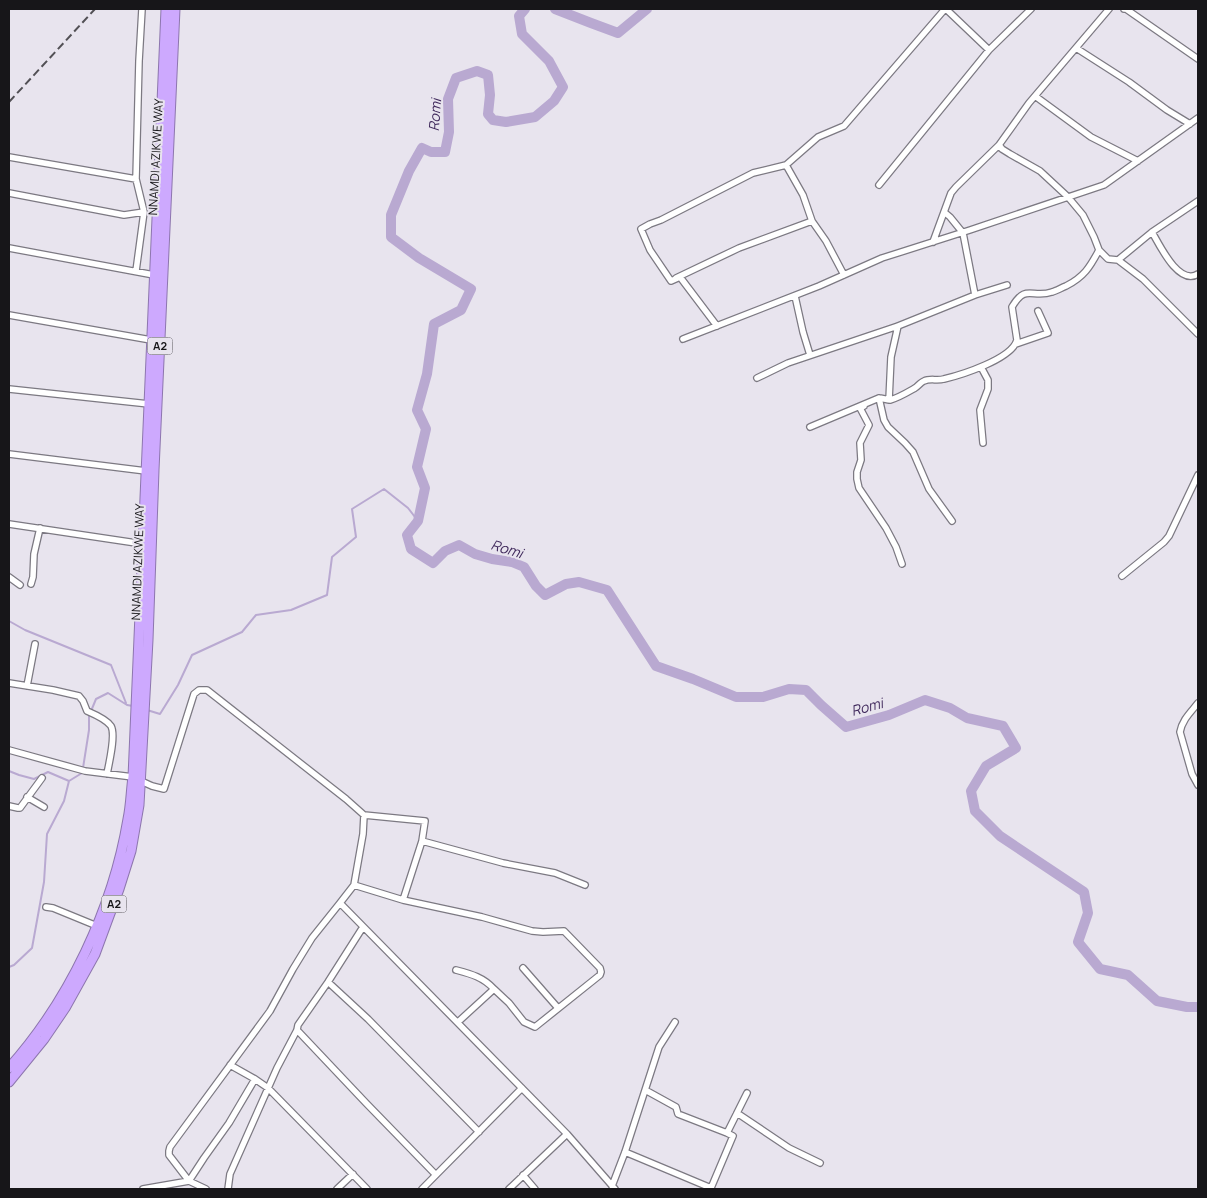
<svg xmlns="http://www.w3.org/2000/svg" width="1207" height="1198" font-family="Manrope,sans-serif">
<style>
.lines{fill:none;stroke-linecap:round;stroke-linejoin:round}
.stream{stroke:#b9a9d1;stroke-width:2}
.river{stroke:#b9a9d1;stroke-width:10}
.minor-casing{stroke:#7c7982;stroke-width:8}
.highway-casing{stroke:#8d76ae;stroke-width:11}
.minor{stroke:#fff;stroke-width:5.5}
.highway{stroke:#cda9fe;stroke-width:9}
.rail{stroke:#525055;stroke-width:2;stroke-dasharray:8 4;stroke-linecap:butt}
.labels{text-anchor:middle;stroke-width:4;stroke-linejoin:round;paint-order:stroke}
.shield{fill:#e8e4ee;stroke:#565459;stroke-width:1}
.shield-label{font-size:11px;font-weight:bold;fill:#171619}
.street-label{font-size:12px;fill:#171619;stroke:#e8e4ee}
.water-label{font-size:14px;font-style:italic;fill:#412a5d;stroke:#e8e4ee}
</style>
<rect width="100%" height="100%" fill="#e8e4ee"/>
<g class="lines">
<path class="stream" d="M9,621L25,630L111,665L126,703
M147,710L160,714L178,685L192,655L242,632L256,615L291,610L327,595L332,557L356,537L352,509L384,489L408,508L418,521
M83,768L89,730V716L96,699L108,693L127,705L133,706
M9,771L19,775L34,779L48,772L69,781L82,773
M9,967L14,965L32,948L44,882L47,834L64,801L69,781"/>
<path class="river" d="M525,9L519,16L522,34L549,61L563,87L554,101L535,117L506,122L493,120L488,114L490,95L488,75L477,71L456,78L448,99L449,132L445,152H431L422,148L409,171L391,215V237L419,258L471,289L461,310L434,324L427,374L417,410L426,429L417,467L425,488L418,521L407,535L411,549L433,563L445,551L459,545L475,554L492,559L512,562L524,567L536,586L545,595L566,584L579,582L607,590L656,666L693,679L736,697H763L789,689L806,690L821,705L846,727L889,715L925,700L950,708L967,718L1003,726L1016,748L986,766L971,791L975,811L1000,836L1084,892L1088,913L1078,942L1100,969L1128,975L1157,1001L1187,1007H1198
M555,9L591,23L618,33L647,9"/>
<defs>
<path id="minor" d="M946,9L989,50
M1109,9L1029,103L999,145L1002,149L1010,154L1040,171L1068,197L1083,215L1094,237L1099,250L1108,259L1118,260L1152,232L1198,201
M1124,9H1126L1198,59
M1076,48L1129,82L1167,110L1190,124
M1035,96L1091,137L1138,161
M9,157L136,179
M786,165L803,195L812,221L826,241L844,275
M879,185L989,50L1031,9
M9,193L124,215L144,212
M944,212L950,217L963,233L975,295
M1152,232C1160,246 1179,286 1198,274
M933,242L951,193L956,187L999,145
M9,248L154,275
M1118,260L1143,279L1198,334
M136,271L144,212L136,179L139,61L142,9
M676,278L739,248L812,221
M795,296L803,332L810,355
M9,315L151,340
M717,326L680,277L671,281L650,250L641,229L650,224L661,220L753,173L786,165L818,137L844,126L945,9
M683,339L819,286L882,258L970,230L1104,185L1198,118
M1016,344L1048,333L1038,311
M981,367L988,380V389L980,410L983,443
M757,378L788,363L898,326L975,295L1007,285
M9,389L149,404
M879,398L884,420L888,427L905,443L913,452L929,489L952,521
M889,400L891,357L898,326
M864,406L860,408L869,425L860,443L861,460L857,472V479L859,488L886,528L896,547L902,564
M810,427L879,398C882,398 887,400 890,400C898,398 908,392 915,388C918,386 921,382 924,381C930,378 937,381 944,379C961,375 1012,359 1017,340L1012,307C1026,283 1032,299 1052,292C1056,291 1061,288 1066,286C1084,277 1090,267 1099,250
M9,454L146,471
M9,524L143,544
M1122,576L1164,542L1169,536L1198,475
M9,577L20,585
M31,584L33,577L34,554L40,528
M9,683L53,690L79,696L83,701L87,711C94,714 106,719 111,726C116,735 109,763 107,774
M27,686L35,644
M1198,703C1191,712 1182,720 1180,732L1192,774L1198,785
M9,750L85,771L133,777
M141,781L152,786L164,789L194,694L199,690H207L346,799L364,815L363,834L354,885L340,903L567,1134L615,1189
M27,797L44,807
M9,806L18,808H20L42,778
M364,815L425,821L422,841L503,863L555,873L585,885
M354,885L403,900L482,917L532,931L543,932L564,931L600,968L601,972L600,975L535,1027L524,1022L509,1003L494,989L458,1022
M403,900L422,841
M46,907L53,908L97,926
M523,968L558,1008
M456,970C471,974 483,977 494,989
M328,982L368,1019L479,1132
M297,1030L366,1103L436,1175
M230,1065L255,1079L268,1088L367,1189
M255,1079L229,1123L204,1158L189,1181L169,1155V1151L170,1147L270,1011L293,969L312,938L340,903
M737,1113L789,1148L820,1163
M727,1133L747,1093
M625,1152L711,1188L733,1136L727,1133L678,1114L676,1107L647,1091L645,1092
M523,1175L535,1189
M612,1186L625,1152L659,1047L675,1022
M143,1189L189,1181L206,1189
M228,1189L230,1174L277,1068L297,1030L298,1025L328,982L363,927
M337,1189L353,1174
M422,1189L522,1088
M509,1189L567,1134"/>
<path id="highway" d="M9,1068C69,1001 113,909 128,819C131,805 131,791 133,777L166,9
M9,1082L44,1039L65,1008L95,954L119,889L131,851L139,805L148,640L154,470L175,9"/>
</defs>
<use href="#minor" class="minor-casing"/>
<use href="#highway" class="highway-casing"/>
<use href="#minor" class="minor"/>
<use href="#highway" class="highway"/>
<path class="rail" d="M9,102L95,9"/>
</g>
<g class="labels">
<g class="shield">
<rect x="147.5" y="337.5" width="25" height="17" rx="4"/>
<rect x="101.5" y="895.5" width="25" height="17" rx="4"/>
</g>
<g class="shield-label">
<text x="160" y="350">A2</text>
<text x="114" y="908">A2</text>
</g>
<g class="street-label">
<text transform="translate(156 157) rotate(-87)" y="4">NNAMDI AZIKWE WAY</text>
<text transform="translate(138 562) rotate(-88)" y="4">NNAMDI AZIKWE WAY</text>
</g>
<g class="water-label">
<text transform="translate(435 115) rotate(-86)" y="5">Romi</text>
<text transform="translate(507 549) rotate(17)" y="5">Romi</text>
<text transform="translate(867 707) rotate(-15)" y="5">Romi</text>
</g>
</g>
<rect width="1207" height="1198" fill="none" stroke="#171619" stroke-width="20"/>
</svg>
